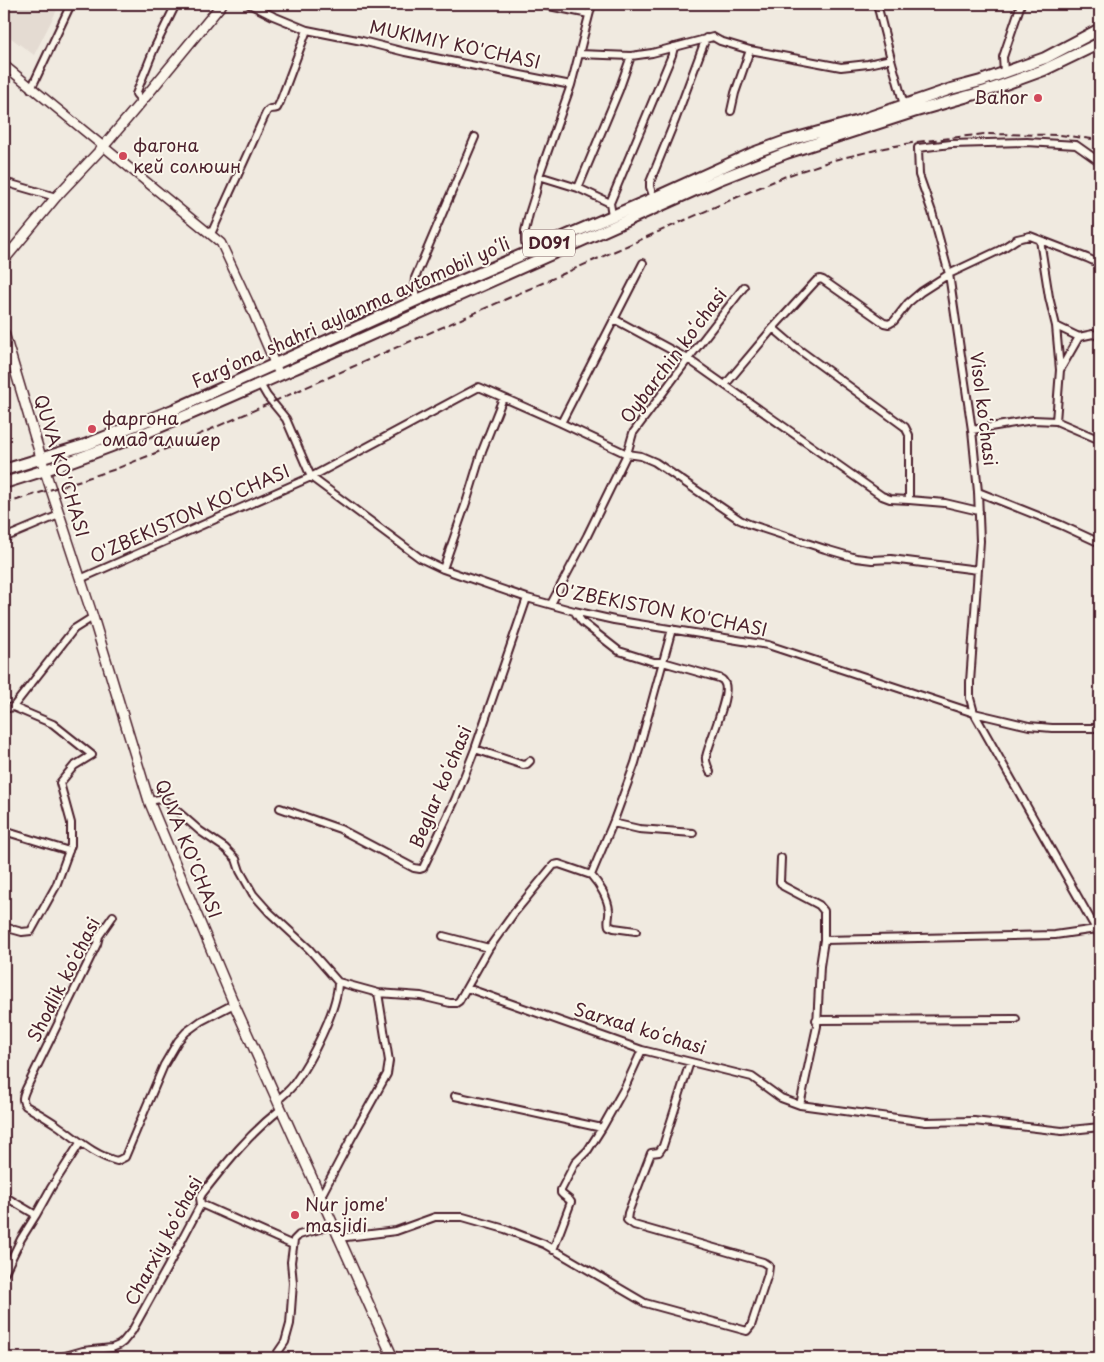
<svg xmlns="http://www.w3.org/2000/svg" width="1104" height="1362" font-family="'Playpen Sans',sans-serif">
<style>
.built{fill:#e4dbd2}
.lines{fill:none;stroke-linecap:round;stroke-linejoin:round}
.minor-casing{stroke:#4a1f2b;stroke-width:10}
.tertiary-casing{stroke:#4a1f2b;stroke-width:11}
.secondary-casing{stroke:#4a1f2b;stroke-width:12}
.trunk-casing{stroke:#4a1f2b;stroke-width:14}
.minor{stroke:#fbf7ec;stroke-width:6}
.tertiary{stroke:#fbf7ec;stroke-width:8}
.secondary{stroke:#fbf7ec;stroke-width:9}
.trunk{stroke:#fbf7ec;stroke-width:10}
.rail{stroke:#4a1f2b;stroke-width:2;stroke-dasharray:8 4;stroke-linecap:butt}
.poi-dot{fill:#d1495b;stroke:#fbf7ec;stroke-width:2}
.labels{text-anchor:middle;stroke-width:4;stroke-linejoin:round;paint-order:stroke}
.shield{fill:#fbf7ec;stroke:#7f6065;stroke-width:1}
.shield-label{font-size:16px;font-weight:bold;fill:#4a1f2b}
.street-label{font-size:18px;fill:#4a1f2b;stroke:#fbf7ec}
.poi-label{font-size:18px;fill:#4a1f2b;stroke:#fbf7ec;text-anchor:start}
</style>
<rect width="100%" height="100%" fill="#f0eae0"/>
<filter id="ink" filterUnits="userSpaceOnUse"><feTurbulence type="fractalNoise" baseFrequency=".02" numOctaves="2"/><feDisplacementMap in="SourceGraphic" scale="10" xChannelSelector="R" yChannelSelector="G"/><feConvolveMatrix kernelMatrix="1 2 1 2 8 2 1 2 1" color-interpolation-filters="sRGB"/></filter>
<g filter="url(#ink)">
<path class="built" d="M4,4H60L34,55L7,35L9,33L5,29L7,27L4,24Z"/>
<g class="lines">
<defs>
<path id="minor" d="M249,4L273,16L307,30L362,41L405,52L571,85
M539,4L589,14
M877,4L891,59L904,105
M579,54L631,56L652,53L713,37L720,41L750,50L841,67L868,64L891,59
M1004,72L1003,57L1021,4
M31,89L71,4
M142,101L136,94L154,49L176,4
M731,111L735,93L750,50
M539,176L578,188L610,203L612,215
M4,182L56,197
M578,188L619,90L631,56
M654,198L650,187V182L676,118L706,38
M610,203L672,55L674,47
M211,234L266,113C269,107 272,110 277,108L280,102L307,30
M1040,240L1049,297L1056,326L1079,337
M528,252L525,242V231L529,214L536,192L539,176L571,85L592,4
M1100,264L1087,258L1030,236L1017,239L1000,250L949,274L972,430L978,492L980,541L970,682V698L974,713L1100,936
M417,300L414,288L415,278L475,137
M614,319L688,359L882,496L890,499L909,500V435L905,427L794,346L773,328L725,385
M1056,326L1060,370
M773,328L816,281L820,279L823,280L884,323L889,324L894,321L908,303L921,292L949,274L932,212L919,175L918,148L951,144L1027,142L1076,145L1100,162
M1100,337L1093,334L1079,337L1060,370L1056,421L1100,440
M260,384L267,396L286,419L311,477L479,387L561,423L627,454L641,456L655,462L740,520L749,524L825,549L856,558L872,560L891,559L978,570
M561,423L643,263
M972,430L1033,420L1056,421
M978,492L1061,525L1100,543
M909,500L945,503L979,511
M4,538L59,515
M443,569L467,500L482,451L503,398
M80,579L311,477L420,558L443,569L527,598L574,611L614,620L768,645L974,713L1029,726L1052,728H1100
M551,604L587,536L627,454L633,433L688,359L744,287
M574,611L582,622L619,651L654,662H663L719,678C723,680 723,680 725,684C730,696 709,742 706,757C705,761 708,767 710,772
M4,709L13,707L74,629L93,617
M475,749L523,765L527,764L530,761
M149,801L160,799L168,803L200,831L225,848L236,859L240,871L253,894L269,912L309,949L338,982L378,993L421,996L450,1003H456L459,1001L489,948L514,913L552,867L554,865L559,864L591,875L613,823L635,763L672,629
M280,808L340,829L414,868L420,869L423,868L455,800L475,749L527,598
M613,823L639,829L693,833
M4,831L69,851
M781,858L780,882L783,886L819,905L824,911V940L820,966L817,1026L800,1105
M591,875C599,884 608,898 609,910C610,916 607,921 609,926L614,928L636,931
M113,916L99,936L97,944L26,1089C23,1096 21,1100 26,1106C36,1112 47,1118 57,1125C76,1138 93,1155 117,1161L125,1157L164,1065L178,1041L186,1032L201,1021L234,1004
M4,927L22,932L31,931L56,886L71,845V823L60,783L74,766L92,755L53,724L13,707
M443,936L489,948
M824,940L1055,935L1096,929
M467,988L642,1050L752,1077L781,1098L800,1105L926,1122L974,1121L1062,1131L1100,1127
M816,1020L1016,1019
M455,1096L602,1128
M278,1100C283,1095 290,1090 294,1084C310,1062 338,1009 338,982
M4,1196L36,1215
M321,1196L352,1137L387,1074L389,1061L378,993
M201,1204L293,1245
M338,1238L396,1231L435,1217H463L505,1229L544,1244L645,1303L747,1331L751,1326L768,1274L769,1266L763,1262L634,1225L627,1220L628,1213L651,1153L659,1152L663,1146L690,1062
M553,1250L571,1202C569,1198 564,1197 561,1193V1190L575,1163L588,1150L602,1128L625,1087L642,1050
M4,1274L21,1239L36,1215L51,1188L80,1143
M58,1358L83,1351L112,1348L119,1345L123,1342L132,1331L167,1268L201,1204L200,1198L202,1194C227,1162 249,1134 281,1109
M274,1358L285,1342L290,1324L293,1283L291,1262L294,1240L299,1235L333,1225"/>
<path id="tertiary" d="M4,65L221,243L248,301L277,369"/>
<path id="secondary" d="M4,260L56,197L103,147L142,101L222,4
M4,333L45,471L93,617L149,801L234,1004L393,1358"/>
<path id="trunk" d="M4,470L85,445L173,410L417,300L654,198L753,153L786,141L855,122L951,89L981,81L1045,58L1100,29
M4,483C118,449 225,399 334,351C462,293 591,236 720,179L786,153L913,112L986,91L1044,70L1100,43"/>
</defs>
<use href="#minor" class="minor-casing"/>
<use href="#tertiary" class="tertiary-casing"/>
<use href="#secondary" class="secondary-casing"/>
<use href="#trunk" class="trunk-casing"/>
<use href="#minor" class="minor"/>
<use href="#tertiary" class="tertiary"/>
<use href="#secondary" class="secondary"/>
<use href="#trunk" class="trunk"/>
<path class="rail" d="M4,504L113,470L173,446L742,195L786,176L834,160L884,148L917,142L984,134L1060,135L1100,140"/>
</g>
</g>
<g class="poi-dot">
<circle cx="1038" cy="98" r="5"/>
<circle cx="123" cy="156" r="5"/>
<circle cx="92" cy="429" r="5"/>
<circle cx="295" cy="1215" r="5"/>
</g>
<g class="labels">
<rect class="shield" x="523" y="229.5" width="52" height="27" rx="4"/>
<g class="shield-label">
<text x="549" y="249">D091</text>
</g>
<g class="street-label">
<text transform="translate(455 45) rotate(12)" y="6">MUKIMIY KO'CHASI</text>
<text transform="translate(351 313) rotate(-24)" y="6">Fargʻona shahri aylanma avtomobil yoʻli</text>
<text transform="translate(674 356) rotate(-53)" y="6">Oybarchin koʻchasi</text>
<text transform="translate(983 409) rotate(83)" y="6">Visol koʻchasi</text>
<text transform="translate(61 466) rotate(73)" y="6">QUVA KO'CHASI</text>
<text transform="translate(190 514) rotate(-24)" y="6">O'ZBEKISTON KO'CHASI</text>
<text transform="translate(661 610) rotate(11)" y="6">O'ZBEKISTON KO'CHASI</text>
<text transform="translate(441 787) rotate(-67)" y="6">Beglar koʻchasi</text>
<text transform="translate(188 849) rotate(68)" y="6">QUVA KO'CHASI</text>
<text transform="translate(64 980) rotate(-63)" y="6">Shodlik koʻchasi</text>
<text transform="translate(640 1029) rotate(17)" y="6">Sarxad koʻchasi</text>
<text transform="translate(164 1241) rotate(-62)" y="6">Charxiy koʻchasi</text>
</g>
<g class="poi-label">
<text x="1028" y="104" text-anchor="end">Bahor</text>
<text x="133" y="152">фагона<tspan x="133" dy="21">кей солюшн</tspan></text>
<text x="102" y="425">фаргона<tspan x="102" dy="21">омад алишер</tspan></text>
<text x="305" y="1211">Nur jome'<tspan x="305" dy="21">masjidi</tspan></text>
</g>
</g>
<rect width="1104" height="1362" fill="none" stroke="#fbf7ec" stroke-width="20"/>
<rect x="10" y="10" width="1084" height="1342" fill="none" stroke="#4a1f2b" stroke-width="2" filter="url(#ink)"/>
</svg>
